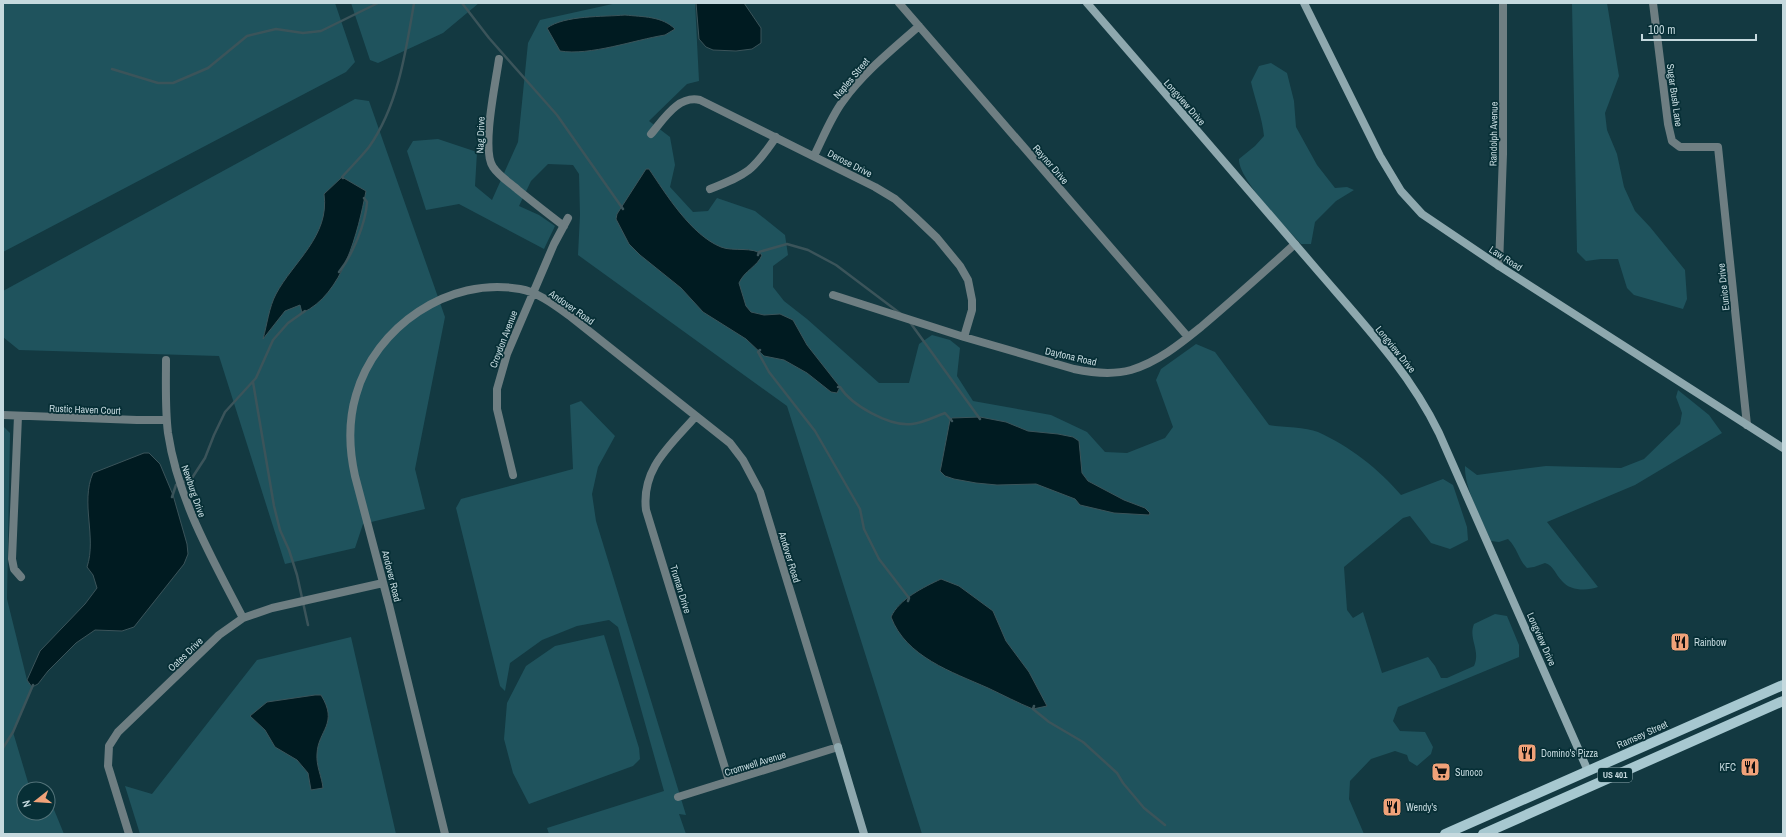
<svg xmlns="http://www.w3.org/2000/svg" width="1786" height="837" font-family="'Archivo Narrow',sans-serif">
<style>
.green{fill:#1f535d}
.water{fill:#001b21;stroke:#3b545a}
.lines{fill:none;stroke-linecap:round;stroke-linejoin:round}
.stream{stroke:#3b545a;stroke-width:2.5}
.street{stroke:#6e7e82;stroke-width:8}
.secondary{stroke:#8ea8ae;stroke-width:8}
.primary{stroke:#a7c8d0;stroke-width:10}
.labels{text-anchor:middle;stroke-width:3.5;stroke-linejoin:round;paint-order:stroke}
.shield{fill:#072f36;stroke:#8ca6ac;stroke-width:1}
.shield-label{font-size:9px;font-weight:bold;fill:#c5d9de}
.street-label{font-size:10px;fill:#c5d9de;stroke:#072f36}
.poi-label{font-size:10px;fill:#c5d9de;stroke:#072f36;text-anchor:start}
</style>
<rect width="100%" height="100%" fill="#133941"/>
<path class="green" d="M3,3H335L355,62L346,72L3,252Z
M351,3H479L443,33L378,63L370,60Z
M617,3H695L699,81L687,84L649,121L670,137L675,165L670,187L693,212L708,211L717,198L755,211L785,235L788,255L773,266V287L784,301L807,319L879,383H909L919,344L932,335L950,340L960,348L957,376L973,401L1051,415L1087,432L1105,452L1127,453L1165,438L1173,427L1156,380L1161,369L1196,344L1215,352L1269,425C1282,427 1306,427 1318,432C1349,446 1379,469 1401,495L1443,479L1453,485L1467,527L1468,540L1450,549L1431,543L1410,516L1403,518L1344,567L1347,610L1353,618L1363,612L1382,673L1428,657L1435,666L1441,678H1447L1474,666C1481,650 1468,639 1474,624L1495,614L1507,616L1519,645V657L1398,707L1393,721L1400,731L1425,732L1433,747L1431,754L1417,766L1409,761L1407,755L1395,751L1371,759L1350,781L1349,799L1364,834H922L787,406L578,255L580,215L579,174L573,165L548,164L531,181L519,206L539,215L555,226L544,249L459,204L426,210L407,151L413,141L438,139L477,152L475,186L492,200L518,142L528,43L540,20Z
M1572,3H1607L1619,76L1605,113L1607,130L1617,154L1624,187L1635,211L1650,227L1685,270L1687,299L1683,309L1634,295L1627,288L1618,259H1601L1586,261L1577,252Z
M1271,63L1287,73L1294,101L1296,127L1317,165L1335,188L1347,187L1354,190L1336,201L1315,222L1311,244H1301C1286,227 1238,179 1239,159L1255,146L1264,136C1262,117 1255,100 1251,82L1259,66Z
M355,99L369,101L445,317L415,469L425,509L363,524L355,548L285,564L219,356L19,350L3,337V291Z
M1678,390L1709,415L1722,433L1635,485L1547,522L1598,587C1587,591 1570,591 1562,581C1555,574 1554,566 1545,563L1534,567L1527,568C1518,559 1518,549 1508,539L1499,542L1491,541C1482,520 1464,488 1465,466L1477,475L1546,466L1621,468L1644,459L1680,424L1682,413L1676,397Z
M581,401L615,436L598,467L592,494L596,521L686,815L679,814L686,834H549L547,828L664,791L618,627L609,620L577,626L542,640L510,663L505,691L500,686L456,508L461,499L573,469L570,405Z
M3,426L10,433L7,599L27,680L32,687L13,732L30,789H24V813H48V795L64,834H3Z
M604,635L639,748L640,759L633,766L529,804L513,773L504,739L507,703L526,666L555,646Z
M351,637L396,834H140L125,786L152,794L257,660Z"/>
<path class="water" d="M696,3H744L761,28V43L752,49L736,51L713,50L706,47L699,39Z
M625,15C643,17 662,16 675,29L665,35C634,40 590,56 560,51L547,28C565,15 603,17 625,15Z
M646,169H649C666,194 691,235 721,247C733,252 754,246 762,255C758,266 744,271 739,283L746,306L751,312L764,315L780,314L793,320L807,345L840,387L837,393L831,392L807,373L784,360L764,356L746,339L703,312L681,288L640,255L629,244L616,219L617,214Z
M342,177L366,191C358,232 343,295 302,313L300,305L285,311L263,339C267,325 269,307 276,294C293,262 330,236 324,194Z
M980,417L1006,422L1028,431L1058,434L1073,437L1079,441L1082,473L1088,481L1124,500L1145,508L1150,513L1149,515L1114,513L1080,505L1075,499L1036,484L997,485L976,483L954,479L945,476L940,471L941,467L950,420L952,418Z
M144,453H149L160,464L173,495L187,544L188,554L184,564L134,627L122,631L95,630L76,643L48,671L38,684L32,687L27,680L40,651L85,604L97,588L93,575L87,567C97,537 80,503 93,473Z
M941,579L959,586L993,611L1006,641L1029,672L1047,706L1033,709C1018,703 1003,695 988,688C952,672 906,657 891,617C899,599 924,587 941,579Z
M315,695H321C339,724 318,730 317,754C316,766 322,777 323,788L311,790L308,773L297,760L275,747L265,730L250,716L267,702Z"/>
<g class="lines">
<path class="stream" d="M462,3L489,38L557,115L623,209
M112,69L158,83H173L208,68L247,36L276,29L303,33L321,31L378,3
M343,178L342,177C351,167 361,157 369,147C398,106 406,51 414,3
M758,255L759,252L787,244L808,250L836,265L901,314
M339,272C352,256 366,223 367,202L364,198
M909,321L980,419
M760,350L758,352L769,372L815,431L860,509L864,529L879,559L909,598L908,601
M253,382L274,506L280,530L289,550L297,575L308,625
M838,387H840C851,405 890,427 912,424C923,423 934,417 945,413L952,421
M172,497L176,485L192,478L205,458L214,435L225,412L256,378L273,340L288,323L305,311
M1034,706L1033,709L1049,722L1083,742L1117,773L1123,783L1144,808L1165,825
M3,748L13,732L33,685"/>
<path class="street" d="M899,3L1188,337
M1653,3L1668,124L1672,141L1680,147H1718L1747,425
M499,59C496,81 481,150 493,167C499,176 510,183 518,190C533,202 548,214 564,226
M651,134C664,119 678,95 700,100L875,187L895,199L915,217L937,238L960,266L968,280L972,300V310L964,337
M814,156C823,138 831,117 843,101C864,72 892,50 919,26
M710,189C748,174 753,171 776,137
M1499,266L1503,154V3
M833,295L964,337L1074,369C1093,373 1113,375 1131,370C1158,362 1180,344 1201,327C1233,300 1264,272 1295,244
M166,360C166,384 165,409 168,433C178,500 212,558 243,618
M3,415L137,420H166
M18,416L12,559L14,569L21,577
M696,416C671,445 641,468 646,510L729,781
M513,475L497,409V389L507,354L554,244L568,218
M129,834L108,766L109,746L118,732L219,635L243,618L272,608L383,583
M445,834L389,605L355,476C349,449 348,422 356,395C375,327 449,276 520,289C538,292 556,306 570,316L730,443L743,460L760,492L838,747L678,797"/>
<path class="secondary" d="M1087,3C1162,90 1238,177 1312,264C1358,318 1408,369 1439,433L1588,771
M1304,3L1380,156L1401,191L1422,214L1499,266L1783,448
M838,747L864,834"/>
<path class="primary" d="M1445,834L1783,685
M1483,834L1783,701"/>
</g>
<defs>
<symbol id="restaurant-square" viewBox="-11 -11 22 22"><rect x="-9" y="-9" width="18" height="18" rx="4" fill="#f0a279" stroke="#072f36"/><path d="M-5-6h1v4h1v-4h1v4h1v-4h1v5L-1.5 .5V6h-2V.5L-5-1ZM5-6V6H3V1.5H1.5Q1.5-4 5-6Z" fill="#111"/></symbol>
<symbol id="supermarket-square" viewBox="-11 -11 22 22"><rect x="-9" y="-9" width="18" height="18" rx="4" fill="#f0a279" stroke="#072f36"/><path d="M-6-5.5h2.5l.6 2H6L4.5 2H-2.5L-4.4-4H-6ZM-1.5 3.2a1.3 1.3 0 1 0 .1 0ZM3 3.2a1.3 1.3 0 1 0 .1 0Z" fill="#111"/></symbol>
</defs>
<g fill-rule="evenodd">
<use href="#restaurant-square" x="1669" y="631" width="22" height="22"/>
<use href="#restaurant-square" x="1516" y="742" width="22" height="22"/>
<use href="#restaurant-square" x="1739" y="756" width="22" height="22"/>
<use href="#supermarket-square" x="1430" y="761" width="22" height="22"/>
<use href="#restaurant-square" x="1381" y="796" width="22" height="22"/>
</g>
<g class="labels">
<rect class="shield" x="1598" y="768" width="34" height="14" rx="3"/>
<g class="shield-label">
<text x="1615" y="778">US 401</text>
</g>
<g class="street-label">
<text transform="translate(851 78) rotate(-50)" y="4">Naples Street</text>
<text transform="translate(1675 95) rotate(82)" y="4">Sugar Bush Lane</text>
<text transform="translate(1185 102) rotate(49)" y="4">Longview Drive</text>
<text transform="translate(1493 134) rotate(-89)" y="4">Randolph Avenue</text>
<text transform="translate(480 135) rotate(-88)" y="4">Nag Drive</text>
<text transform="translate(850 163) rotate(27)" y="4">Derose Drive</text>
<text transform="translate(1051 164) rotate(49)" y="4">Raynor Drive</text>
<text transform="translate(1506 258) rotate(33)" y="4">Law Road</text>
<text transform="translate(1723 287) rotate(-96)" y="4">Eunice Drive</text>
<text transform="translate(572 307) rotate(35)" y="4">Andover Road</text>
<text transform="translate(503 339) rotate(-69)" y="4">Croydon Avenue</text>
<text transform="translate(1396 349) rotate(51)" y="4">Longview Drive</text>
<text transform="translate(1071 356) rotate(13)" y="4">Daytona Road</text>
<text transform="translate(85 409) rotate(2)" y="4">Rustic Haven Court</text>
<text transform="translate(194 491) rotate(71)" y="4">Newburg Drive</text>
<text transform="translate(790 557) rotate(73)" y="4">Andover Road</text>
<text transform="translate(392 576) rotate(76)" y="4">Andover Road</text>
<text transform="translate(681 589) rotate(73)" y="4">Truman Drive</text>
<text transform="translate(1542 639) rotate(66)" y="4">Longview Drive</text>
<text transform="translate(185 654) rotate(-44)" y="4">Oates Drive</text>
<text transform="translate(1642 734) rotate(-24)" y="4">Ramsey Street</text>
<text transform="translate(755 763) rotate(-17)" y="4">Cromwell Avenue</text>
</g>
<g class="poi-label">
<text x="1694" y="646">Rainbow</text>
<text x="1541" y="757">Domino's Pizza</text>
<text x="1736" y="771" text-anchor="end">KFC</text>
<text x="1455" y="776">Sunoco</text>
<text x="1406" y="811">Wendy's</text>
</g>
</g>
<rect width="1786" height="837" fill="none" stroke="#c5d9de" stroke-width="8"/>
<g transform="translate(36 801) rotate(253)"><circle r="19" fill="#072f36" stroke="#537379"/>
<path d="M0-3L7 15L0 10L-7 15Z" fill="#f0a279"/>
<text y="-6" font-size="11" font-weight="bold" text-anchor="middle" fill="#c5d9de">N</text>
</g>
<path d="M1642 34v6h114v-6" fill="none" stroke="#c5d9de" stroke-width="2"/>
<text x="1648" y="34" font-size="12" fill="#c5d9de" stroke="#072f36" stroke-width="3" paint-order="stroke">100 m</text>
</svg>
